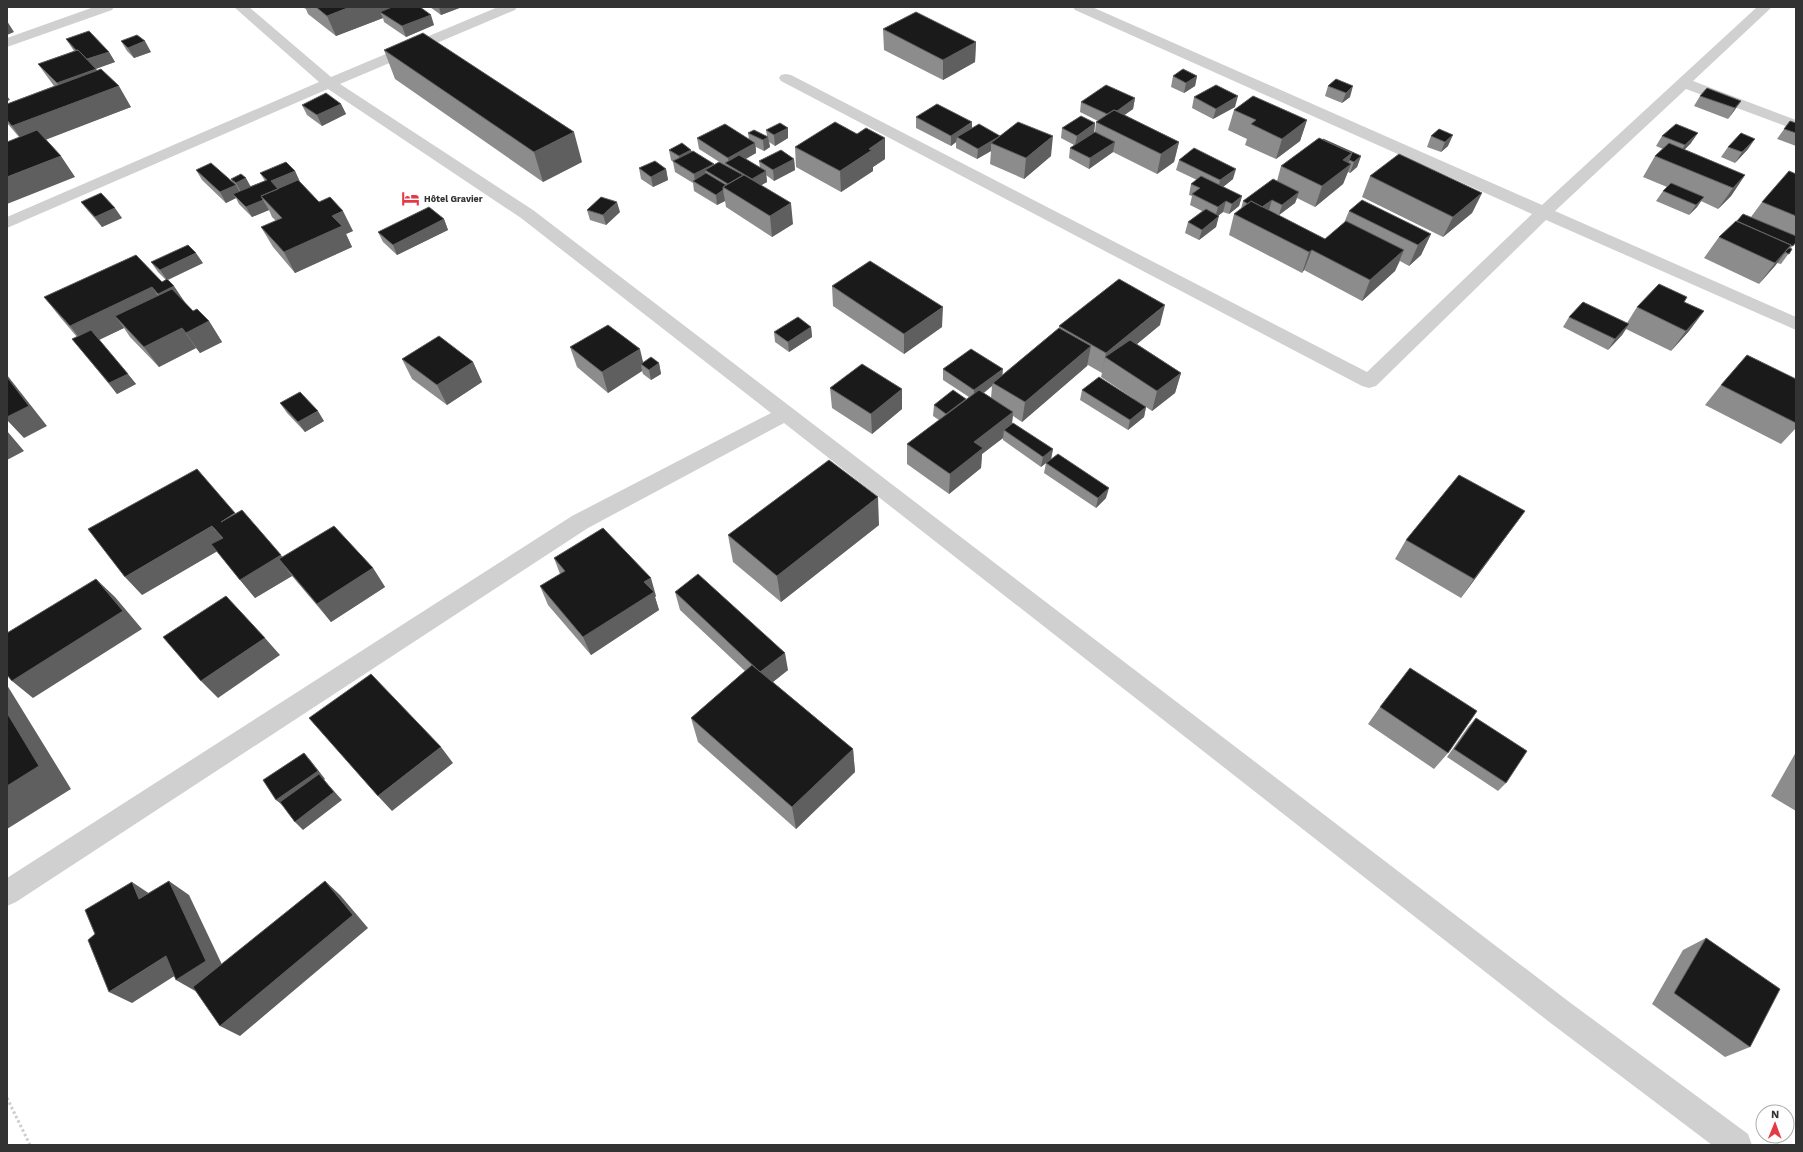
<svg xmlns="http://www.w3.org/2000/svg" width="1803" height="1152" font-family="'Work Sans',sans-serif">
<style>
.lines{fill:none;stroke-linecap:round;stroke-linejoin:round}
.path{stroke:#cdcdcd;stroke-width:3;stroke-dasharray:2.5 2.5;stroke-linecap:butt}
.street{fill:#d0d0d0;fill-rule:evenodd}
.wall{fill:#8c8c8c;fill-rule:evenodd}
.shaded-wall{fill:#5f5f5f}
.building{fill:#1a1a1a;stroke:#5f5f5f}
.labels{text-anchor:middle;stroke-width:4;stroke-linejoin:round;paint-order:stroke}
.far-poi-label{font-size:9px;font-weight:bold;fill:#333;stroke:#fff;text-anchor:start}
</style>
<rect width="100%" height="100%" fill="#fff"/>
<g class="lines">
<path class="path" d="M7,1098L30,1145"/>
<path class="street" d="M94,7H114L112,10L7,47V38Z
M234,7H249L331,77L498,7H517L515,10L340,84L533,210L1568,1001L1748,1134L1752,1145H1712L1548,1021L784,423L588,528L16,902L7,906V878L572,516L771,413L521,218L328,89L7,228V217L319,82Z
M1073,7H1092L1542,205L1757,7H1772L1693,81L1796,120V130L1686,89L1555,211L1796,317V330L1546,220L1376,386L1369,388L1362,386L781,81L779,78L781,75L786,74L791,75L1367,372L1532,214L1075,10Z"/>
</g>
<path class="wall" d="M302,7H420L434,25L406,37L384,22L383,18L336,36L308,14L306,9Z
M430,7H462L441,15Z
M883,29L976,42L975,62L943,80L884,50Z
M66,39L109,52L115,62L96,69L131,107L46,139L75,177L19,137L7,123V104L54,86L38,64L74,51Z
M121,41L151,52L134,58L127,51Z
M384,50L582,162L543,182L395,79Z
M1173,76H1197L1195,86L1184,93L1171,87Z
M1336,79L1350,97L1342,103L1325,96L1328,86Z
M1700,96L1741,101L1734,111L1728,119L1694,106Z
M1194,97L1235,107L1213,119L1192,108Z
M1135,98L1133,109L1124,115L1179,142L1174,162L1157,174L1113,152L1089,169L1069,158L1070,148L1074,145L1061,138L1062,128L1095,123L1094,132H1095L1096,122L1098,121L1080,112L1081,102Z
M341,104L346,114L322,126L307,115L302,105Z
M1234,110L1307,120L1300,141L1276,159L1245,145L1247,139L1228,130Z
M916,117L972,128L1000,136L1051,156L1024,179L990,164L991,151L977,159L956,148V142L951,146L916,128Z
M1790,121L1796,123V146L1777,139Z
M788,128V138L775,146L769,142L770,147L764,151L756,147V153L746,159L760,168L759,161L794,159L795,170L774,181L766,175L767,182L761,185L793,224L772,237L726,207L725,201L717,205L694,191L693,183L675,172L673,162L671,160L669,150H691L692,152L714,164V165L721,163L699,149L697,138L749,139L748,133L767,136L766,130Z
M1439,129L1448,146L1441,152L1427,147L1431,136Z
M857,134L885,138V159L873,167V171L841,192L796,167L795,147Z
M1662,136L1691,143L1684,150L1745,175L1731,196L1718,209L1701,201L1697,207L1689,215L1656,201L1663,191L1667,187L1643,177L1655,156L1663,149L1656,146Z
M1728,147L1748,149L1735,163L1721,157Z
M1361,156L1357,167L1350,173L1348,172L1343,184L1315,207L1297,198L1295,203L1279,215L1268,210L1325,239L1344,223L1349,211L1431,234L1421,255L1409,266L1400,261L1395,271L1362,301L1304,270L1302,273L1229,235L1234,214L1241,209L1243,201L1277,181L1281,166Z
M1179,160L1233,179L1223,187L1242,196L1239,206L1229,214L1223,212L1218,216L1216,227L1199,240L1185,233L1188,222L1202,211L1190,205L1192,196L1189,195L1191,184L1197,180L1176,170Z
M639,168L666,169L668,180L653,187L641,179Z
M196,170L233,183L231,179L251,186L265,181L260,173L295,171L300,182L319,202L353,231L346,234L352,247L295,273L273,247L261,227L276,221L272,217L269,210L252,217L239,204L236,198L226,203L202,180Z
M1796,174V244L1795,243L1790,249H1792L1781,264L1777,263L1759,284L1704,258L1719,237L1751,217L1762,202Z
M1370,176L1482,193L1472,213L1443,237L1362,197Z
M81,202L122,218L102,227L89,212Z
M587,210L620,212L606,225L590,220Z
M444,219L448,230L397,255L383,242L378,232Z
M151,262L203,263L168,280L185,303L193,311L209,321L222,342L200,353L196,348L159,367L130,337L124,328L99,340L136,384L117,394L72,339L77,337L60,317L44,297L162,282L166,280L158,272Z
M832,286L942,327L904,354L833,306Z
M1684,302L1704,311L1689,331L1671,351L1626,329L1622,335L1608,350L1563,327L1569,317L1627,323L1637,307Z
M1160,325L1137,344L1181,373L1175,393L1152,411L1146,407L1144,417L1128,430L1080,400L1082,390L1134,399L1101,377L1102,373L1088,365L1087,366L1022,422L1013,416L1012,424L1053,449L1051,459L1106,498L1096,508L1044,473L1046,463L1041,467L1003,440V438L982,454L981,468L949,494L907,464V444L939,420L933,416L934,405L966,399L969,397L943,380V369L1002,375L1059,328V326ZM992,386L991,398L984,393Z
M811,327L812,337L789,352L775,342L774,332Z
M570,347L643,362L659,363L661,374L651,380L643,374L642,371L608,393L577,367Z
M402,359L473,362L482,382L447,405L412,379Z
M1796,379V428L1781,444L1705,405L1721,385Z
M830,388L902,389V409L872,434L832,408Z
M280,403L324,421L305,432L287,413Z
M1525,511L1461,598L1395,559L1406,540Z
M235,514L282,557L373,568L385,587L331,622L292,576L255,598L217,551L142,595Z
M879,525L781,602L733,562L728,535Z
M554,558L656,596L655,597L659,610L591,655L548,605L540,586L560,574Z
M675,592L788,670L773,682L853,749L855,772L796,829L698,742L691,718L745,671L680,610Z
M1380,707L1448,753L1434,769L1368,724Z
M1476,718L1506,783L1498,791L1447,757L1468,727Z
M1796,752V811L1771,796Z
M1706,938L1750,1047L1725,1057L1652,1004L1683,950Z"/>
<path class="shaded-wall" d="M350,7H404L380,12L383,18L336,36L327,16Z
M439,7H462L441,15Z
M431,15L434,25L406,37L402,26Z
M7,21L14,32L7,35Z
M145,41L151,52L134,58L128,48Z
M976,42L975,62L943,80V60Z
M109,52L115,62L92,70L86,60Z
M96,69L108,89L70,104L57,83Z
M1197,76L1195,86L1184,93L1186,83Z
M119,86L131,107L27,147L12,126Z
M1353,86L1350,97L1342,103L1346,93Z
M7,96L10,100L7,101Z
M1238,96L1235,107L1213,119L1216,109Z
M1135,98L1133,109L1109,126L1110,116Z
M1741,101L1734,111L1728,119L1735,108Z
M341,104L346,114L322,126L317,115Z
M1307,120L1300,141L1276,159L1282,139Z
M972,122V133L957,137L956,142L951,146V136Z
M1095,123L1094,134L1075,146L1077,136Z
M788,128V138L775,146L774,135Z
M574,132L582,162L543,182L534,152Z
M1698,133L1691,143L1678,156L1685,145Z
M1453,135L1448,146L1441,152L1445,142Z
M1000,136L999,146L991,143V151L977,159L978,149Z
M1053,136L1051,156L1024,179L1026,158Z
M768,137L770,147L764,151L763,140Z
M885,138V159L873,167V171L841,192L840,171L869,149Z
M1755,139L1748,149L1735,163L1742,152Z
M1115,142L1113,152L1089,169L1090,158Z
M1179,142L1174,162L1157,174L1161,154Z
M755,143L756,153L731,167L729,165L728,158Z
M691,150L693,160L680,167L679,156Z
M1352,153L1347,167L1351,164L1343,184L1315,207L1322,186L1343,160Z
M61,156L75,177L7,204V177Z
M1361,156L1357,167L1350,173L1354,162Z
M794,159L795,170L774,181L773,170Z
M714,164L715,174L705,170L707,179L695,182L694,174Z
M666,169L668,180L653,187L651,177Z
M1236,169L1233,179L1218,191L1220,180Z
M295,171L300,182L277,192L271,181Z
M766,171L767,182L753,190L751,179Z
M1745,175L1731,196L1718,209L1733,188Z
M246,178L252,189L242,194L236,183Z
M236,185L242,196L233,194L236,198L226,203L220,192Z
M723,190L725,201L717,205L716,195Z
M1299,192L1295,203L1279,215L1282,205Z
M1482,193L1472,213L1443,237L1453,217Z
M1242,196L1239,206L1229,214L1232,204Z
M1704,197L1697,207L1689,215L1696,205Z
M263,200L269,210L252,217L246,207Z
M1272,200L1269,210L1256,220L1259,210Z
M1226,201L1223,212L1215,218L1218,207Z
M617,202L620,212L606,225L603,215Z
M791,203L793,224L772,237L770,216Z
M115,208L122,218L102,227L95,217Z
M343,211L353,231L346,234L352,247L295,273L284,252L332,216Z
M1219,216L1216,227L1199,240L1202,230Z
M444,219L448,230L397,255L393,245Z
M1431,234L1421,255L1409,266L1418,245Z
M1791,245L1775,266L1759,284L1775,263Z
M1312,250L1304,270L1302,273L1309,252Z
M1404,250L1395,271L1362,301L1370,280Z
M196,253L203,263L167,280L160,270Z
M174,286L188,307L172,314L158,294Z
M152,287L166,308L115,316L124,328L86,346L70,326Z
M1165,305L1160,325L1114,363L1105,357L1102,373L1106,353Z
M943,307L942,327L904,354V334Z
M1704,311L1689,331L1671,351L1686,331Z
M209,321L222,342L200,353L186,333Z
M1629,324L1622,335L1608,350L1615,339Z
M811,327L812,337L789,352L788,342Z
M182,328L196,348L159,367L144,347Z
M1091,346L1087,366L1022,422L1025,402Z
M640,349L644,366L641,364L642,371L608,393L602,372Z
M473,362L482,382L447,405L437,385Z
M659,363L661,374L651,380L649,370Z
M1003,369L1002,379L993,383L992,386L974,400V390Z
M1181,373L1175,393L1152,411L1157,391Z
M128,374L136,384L117,394L109,383Z
M7,375L47,426L24,438L7,420Z
M902,389V409L872,434L871,414Z
M1146,407L1144,417L1128,430L1130,420Z
M318,411L324,421L305,432L298,422Z
M1013,412L1011,432L1004,430L1003,438L982,454L981,468L949,494L950,474L974,442Z
M7,431L24,451L7,460Z
M1053,449L1051,459L1041,467L1043,457Z
M1109,488L1106,498L1096,508L1098,498Z
M878,497L879,525L781,602L777,576Z
M1525,511L1511,530L1461,598L1474,579Z
M212,526L228,545L142,595L125,577Z
M281,555L295,574L279,559L292,576L255,598L240,580Z
M373,568L385,587L331,622L317,604Z
M651,578L656,596L655,597L659,610L591,655L583,637L644,582Z
M96,579L115,597L142,629L33,698L12,681Z
M265,638L280,655L218,698L201,681Z
M785,653L788,670L764,689L760,672Z
M7,685L71,789L7,829Z
M441,747L453,763L392,811L378,796Z
M853,749L855,772L796,829L792,807Z
M304,753L311,761L325,779L324,780L342,800L303,830L295,822L285,807L276,800Z
M169,881L189,895L226,973L197,992L176,980Z
M325,881L340,895L368,928L240,1036L220,1026Z
M132,882L153,896L139,899Z
M166,956L187,968L132,1003L109,992Z"/>
<path class="building" d="M316,7H350L327,16Z
M392,7H420L431,15L402,26L380,12Z
M916,12L976,42L943,60L883,29Z
M89,31L109,52L87,59L78,50H76L66,39Z
M423,33L574,132L534,152L384,50Z
M137,35L145,41L128,48L121,41Z
M78,50L96,69L57,83L38,64Z
M101,69L119,86L12,126L7,120V104Z
M1183,69L1197,76L1186,83L1173,76Z
M1336,79L1353,86L1346,93L1328,86Z
M1106,85L1135,98L1117,111L1114,110L1107,114L1081,102Z
M1216,85L1238,96L1216,109L1194,97Z
M1707,88L1741,101L1735,108L1700,96Z
M326,93L341,104L317,115L302,105Z
M1253,96L1307,120L1282,139L1251,124L1256,120L1234,110Z
M937,104L972,122L951,136L916,117Z
M1114,110L1179,142L1161,154L1096,122Z
M1081,116L1095,123L1077,136L1062,128Z
M1790,121L1796,123V133L1784,129Z
M835,122L857,134L866,128L885,138L869,149L872,150L840,171L795,147Z
M1018,122L1053,136L1026,158L991,143Z
M780,123L788,128L774,135L766,130Z
M725,124L755,143L728,158L697,138Z
M979,124L1000,136L978,149L957,137Z
M1676,124L1698,133L1685,145L1662,136Z
M1439,129L1453,135L1445,142L1431,136Z
M37,130L61,156L7,177V142Z
M754,130L768,137L763,140L748,133Z
M1095,132L1115,142L1090,158L1070,148Z
M1741,133L1755,139L1742,152L1728,147Z
M1319,138L1352,153L1343,160L1351,164L1322,186L1281,166Z
M1323,139L1361,156L1354,162L1349,160L1352,153L1323,140Z
M682,143L691,150L679,156L669,150Z
M1669,143L1745,175L1733,188L1655,156Z
M1194,148L1236,169L1220,180L1179,160Z
M781,150L794,159L773,170L759,161Z
M693,151L714,164L694,174L673,161Z
M1399,154L1482,193L1453,217L1370,176Z
M739,155L766,171L752,179L725,163Z
M655,161L666,169L651,177L639,168Z
M286,162L295,171L271,181L278,189L261,196L263,200L246,207L233,194L267,180L260,173Z
M719,162L743,175L728,184L705,170Z
M211,163L236,185L220,192L196,170Z
M1789,171L1796,174V216L1762,202Z
M706,173L726,185L723,187V190L716,195L693,181Z
M241,174L246,178L236,183L231,179Z
M744,175L791,203L770,216L723,187Z
M1201,176L1242,196L1232,204L1226,201L1218,207L1192,194L1200,188L1191,184Z
M1273,179L1299,192L1282,205L1272,200L1262,207L1251,201L1248,204L1243,201Z
M298,180L319,202L330,197L343,211L332,216L342,226L284,252L261,227L282,218L261,196Z
M1671,183L1704,197L1696,205L1663,191Z
M101,193L115,208L95,217L81,202Z
M601,197L617,202L603,215L587,210Z
M1362,200L1431,234L1418,245L1349,211Z
M1251,201L1325,239L1346,221L1404,250L1370,280L1312,250L1309,252L1234,214Z
M429,207L444,219L393,245L378,232Z
M1206,209L1219,216L1202,230L1188,222Z
M1743,214L1796,236V242L1793,246L1737,221Z
M1736,221L1791,245L1775,263L1719,237Z
M188,245L196,253L160,270L151,262Z
M1789,248L1792,249L1789,254L1785,252Z
M136,255L162,282L167,279L174,286L158,294L152,287L70,326L44,297Z
M870,261L943,307L904,334L832,286Z
M1119,279L1165,305L1106,353L1059,326Z
M1659,284L1687,297L1684,302L1704,311L1686,331L1637,307Z
M172,289L193,311L197,309L209,321L186,333L182,328L144,347L115,316Z
M1583,302L1629,324L1615,339L1569,317Z
M798,317L811,327L788,342L774,332Z
M608,325L640,349L602,372L570,347Z
M1059,328L1091,346L1025,402L993,383Z
M91,330L128,374L109,383L72,339Z
M439,336L473,362L437,385L402,359Z
M1130,340L1181,373L1157,391L1105,357Z
M971,349L1003,369L974,390L943,369Z
M1747,355L1796,379V423L1721,385Z
M651,357L659,363L649,370L641,364Z
M862,364L902,389L871,414L830,388Z
M7,377L29,406L7,417Z
M1099,377L1146,407L1130,420L1082,390Z
M953,390L966,399L946,414L934,405Z
M979,390L1013,412L974,442L983,448L950,474L907,444Z
M300,392L318,411L298,422L280,403Z
M1013,423L1053,449L1043,457L1004,430Z
M1058,454L1109,488L1098,498L1046,463Z
M829,460L878,497L777,576L728,535Z
M197,469L235,513L221,522L242,510L281,555L240,580L211,544L223,538L212,526L125,577L88,529Z
M1459,475L1525,511L1474,579L1406,540Z
M334,526L373,568L317,604L279,559Z
M603,528L651,578L644,582L654,592L583,637L540,586L565,571L554,558Z
M698,574L785,653L760,672L675,592Z
M96,579L123,611L12,681L7,675V633Z
M226,596L265,638L201,681L163,637Z
M752,665L853,749L792,807L691,718Z
M1410,668L1477,711L1448,753L1380,707Z
M371,674L441,747L378,796L309,718Z
M7,713L39,766L7,786Z
M1476,718L1527,751L1506,783L1454,749Z
M304,753L318,771L276,800L263,780Z
M319,774L334,792L295,822L280,802Z
M169,881L206,961L176,980L166,956L109,992L88,940L95,934L85,910L132,882L139,899Z
M325,881L353,915L220,1026L193,987Z
M1706,938L1780,989L1750,1047L1674,993Z"/>
<defs>
<symbol id="hotel-bare" viewBox="-9 -9 18 18"><path d="M-6-4.5h1.5V1H6V5H4.5V3h-9V5H-6ZM-4 0a1.8 1.8 0 1 1 3.6 0ZM.5 0V-2.5h3Q6-2.5 6 0Z" fill="#e63946" stroke="#fff" stroke-width="2.5" paint-order="stroke"/></symbol>
</defs>
<g fill-rule="evenodd">
<use href="#hotel-bare" x="398" y="186" width="25" height="25"/>
</g>
<g class="labels">
<g class="far-poi-label">
<text x="424" y="202">Hôtel Gravier</text>
</g>
</g>
<rect width="1803" height="1152" fill="none" stroke="#333333" stroke-width="16"/>
<g transform="translate(1775 1124) rotate(1)"><circle r="19" fill="#ffffff" stroke="#adadad"/>
<path d="M0-3L7 15L0 10L-7 15Z" fill="#e63946"/>
<text y="-6" font-size="11" font-weight="bold" text-anchor="middle" fill="#333333">N</text>
</g>
</svg>
